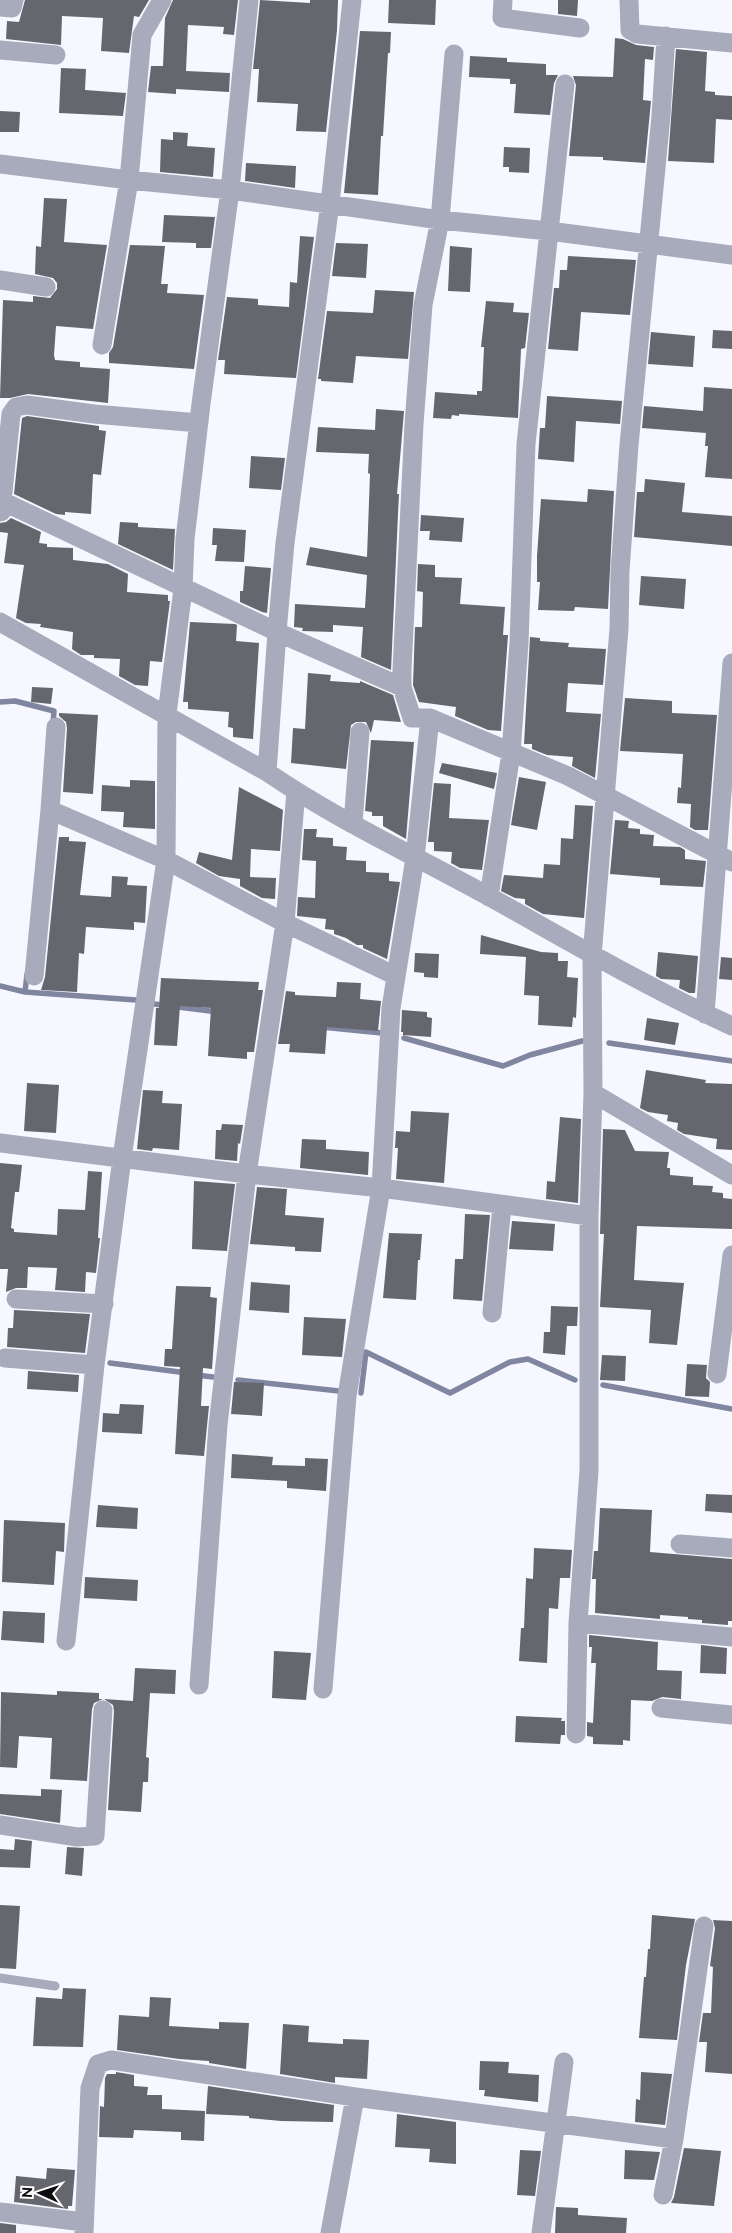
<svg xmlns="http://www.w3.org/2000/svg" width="732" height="2233" font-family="Raleway,sans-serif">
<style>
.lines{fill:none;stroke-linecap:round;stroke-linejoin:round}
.stream{stroke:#8086a0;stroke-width:5.5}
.building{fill:#66676e}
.lane{stroke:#a8abbc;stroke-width:9}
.street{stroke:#a8abbc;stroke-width:19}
</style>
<rect width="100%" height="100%" fill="#f6f7ff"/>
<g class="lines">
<path class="stream" d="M0,702L15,701L54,711L53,724
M27,974L25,992L136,1000
M0,986L25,992
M154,1004L218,1012
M321,1027L382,1033
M404,1038L503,1066L530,1055L582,1041
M609,1043L732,1061
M110,1363L187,1373
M196,1375L213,1377
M238,1380L339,1391
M603,1385L732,1409
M361,1393L366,1352L450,1393L510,1362L528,1359L575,1380"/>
</g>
<path class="building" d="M25,0H149L139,17L134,16L129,53L101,51L103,18L62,16L61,45L6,39L7,21L19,22Z
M173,0H238L234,35L223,34L224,27L188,25L186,71L230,73L229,92L176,89V94L148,92L151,66H163L165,18Z
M260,0L310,3V0H338L337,30L326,132L296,131L298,104L257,102L259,69H253Z
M389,0H436L435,25L388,23Z
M558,0H578L577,16L558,14Z
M360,31L391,32L390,53H388L383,136H381L378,195L344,193Z
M615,38L623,39L636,45L654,47L653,60L645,59L643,100L651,101L645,163L603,160V157L569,156L576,85L573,76L613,77Z
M676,49L707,52L705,91L715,92V95L732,96V120L716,119L714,163L668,161Z
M470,56L507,58V62L546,64V75H558L554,83L550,115L514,113L516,84H510V79L469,77Z
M61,68L86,69L85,90L126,93L123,116L59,113Z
M0,111L20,112L19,132H0Z
M173,132L188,133L187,146L215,148L213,177L160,172L161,139L173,140Z
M504,147L530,148L529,173L509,172V167H503Z
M246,163L296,166L295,188L245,181Z
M44,198L67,199L64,242L107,245L93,329L56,326L54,355L55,360L80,362V367L110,369L108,403L28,394L10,398H0L3,300L33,302V296L50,298L57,289V283L53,278L35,274L36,246L41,247Z
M164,215L215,217L211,248H196V243L162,242Z
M300,236L314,237L296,378L224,374L225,360H218L227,297L258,299V305L289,307L290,282L297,283Z
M336,243L368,244L366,278L332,276Z
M130,245L165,246L161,284H168L167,293L204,295L194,369L109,363V353L113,347Z
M450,246L472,248L470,292L448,291Z
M568,256L636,260L630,315L581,312L578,351L548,349L554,288H559L560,270H567Z
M375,290L414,292L408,359L356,356L353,383L321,381V379H318L327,311L373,313Z
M486,301L514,303L513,312L529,313L525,348L521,349L518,418L459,414V416L452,415L451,419L433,418L435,392L477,395V391H482L484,347H481Z
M713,330L732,331V349L712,348Z
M651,332L695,336L693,367L648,364Z
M704,387L732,389V479L705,477L708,446H705L706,433L642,428L644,406L703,411Z
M547,396L622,401L620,424L576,421L574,462L538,459L540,428H545Z
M376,409L404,411L397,494H399L398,514L391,670L361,657L363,627L333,625V632L302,631L303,628L294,627L295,604L365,608L367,575L306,565L310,547L367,557L370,474L368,473L369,454L316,452L318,427L375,430Z
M27,416L99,426V430L106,431L101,475L93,474L91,514L65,512V515L56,514L14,494L22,418Z
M251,456L285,458L281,490L249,488Z
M645,479L685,483L682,512L732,516V546L634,537L637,492H644Z
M588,489L614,491L608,609L575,607L574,611L538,610L540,582H537V556L541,499L587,502Z
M421,515L464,518L462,542L429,540L430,531H420Z
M11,518L41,532L39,543L47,544V547L73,548V560L108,564L128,574L127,592L168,595V601H170L162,662L150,661L148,686L135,685L119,676L120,659L94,658V655H81L72,649L73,632L40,627L41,624L26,623L16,618L24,565L4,563L8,533L0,532V523L6,522Z
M120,522L138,523V527L175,529L173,570L118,544Z
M213,528L246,530L244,562L215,561L217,545H212Z
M418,564L435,565V577L462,578L460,604L505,607L503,635H508L501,731L488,730L455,716L456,707L419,702L413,685L415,627H422L423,592L417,591Z
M245,566L271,568L267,613L262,612L240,602V591H243Z
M641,576L686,579L684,609L639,605Z
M190,622L235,624L237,625L236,641L259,643L253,739L233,737V728L228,727L229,712L188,709V702H183Z
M530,637L540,638V641L569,643L568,647L606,649L603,685L568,683L566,712L601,714L595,778L572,766L573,757L547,755L532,749V744H524Z
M308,673L331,675L330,681L360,683V681L393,695L401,722L374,720L371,733L366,722H356L351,725L346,769L291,763L293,728L305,729Z
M32,687L53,688L51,704L31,702Z
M625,698L672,701V713L717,715L708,830H695L690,827L691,804L677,803L678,787L681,788L683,754L620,751Z
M59,713L98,715L93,794L63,792L67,728L66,722L59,716Z
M371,740L414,742L406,839L383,826V816H372V812L365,811Z
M442,763L497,773L494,789L439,773Z
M519,777L546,782L537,830L511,825Z
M130,780L155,781V829L123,827L124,812L101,811L102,785L130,787Z
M434,783L451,784L449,818L489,820L482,870L460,868L451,863L452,852L434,851V842H428Z
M239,787L283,810L280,851L251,849L250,877L276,878L275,899L262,898L240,886V879L219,876L196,863L199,852L232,860Z
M575,805L593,806L584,918L543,914L525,904V899L515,898L501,891L504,875L543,878L544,864L560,865L561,838L573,839Z
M615,820L629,821L628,828L640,829V834L654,835L653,846L680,847L685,850V859L706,861L703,887L660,885V878L610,874Z
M304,829H317L316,837L333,838V846L347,847L346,860L366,861V872L389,873V881L400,882L387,959L363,948V945H357L346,938L334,934V930L325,929L326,919L297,916L298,897L315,898L316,861L302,860Z
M59,837H69V841L86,842L80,895L111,897L112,876L128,877L127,885L147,886L145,923L134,922V930L86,927L84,954L79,953L77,992L41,990L45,977Z
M481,935L541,952L558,953V961H568L567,977L578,978L576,1018L573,1017L572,1027L538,1025L539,996L524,995L526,957L480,954Z
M658,952L698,956L695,993H689L679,988L680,980L661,979L656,976Z
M415,953L439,954L438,978L424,977V973L414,972Z
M721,957L732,958V980L719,979Z
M161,978L259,982L258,990H263L254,1052H247V1059L208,1056L211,1008L180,1006L177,1046L154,1045L156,1008H159Z
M337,982L361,983L360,999L381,1001L378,1031L327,1027L325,1054L289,1052L290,1044H278L286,991L295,992V995L336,997Z
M402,1010L427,1012V1017L432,1018L431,1037L403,1035V1032H401Z
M647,1018L679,1023L675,1045L644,1040Z
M646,1070L706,1080L705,1083L732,1084V1150L716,1149L717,1139L684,1134L677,1130L678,1123L667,1121L668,1115L648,1112L640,1108Z
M27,1083L59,1085L56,1133L24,1131Z
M143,1090L163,1091L162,1103L182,1104L179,1150L153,1148L152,1151L137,1149Z
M411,1111L449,1113L444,1183L396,1179L398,1148H395L396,1131L410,1132Z
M560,1117L581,1119L578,1203L546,1199L547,1181L555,1182Z
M222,1124L243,1125L240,1144L238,1143L237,1161L215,1159L216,1130H221Z
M603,1129L625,1130L635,1151L669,1152L667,1168H670V1175L693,1177V1185L713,1186L712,1192L723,1193V1198L732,1199V1229L637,1226L634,1280L684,1283L677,1345L649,1343L651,1310L600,1307L604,1234H600Z
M302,1139L326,1140V1149L369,1152L368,1175L300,1168Z
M0,1163L22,1165L19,1192H15L11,1228L14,1229V1232L57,1235L58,1209L85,1210L88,1171L102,1172L98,1238H100L96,1273L86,1272L85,1292L55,1290L57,1268L28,1267L27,1288H16L6,1292L8,1269H0Z
M194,1181L235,1184L227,1251L192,1249Z
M257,1187L287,1189L285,1215L324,1218L321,1252L295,1251V1247L250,1244Z
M465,1214L490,1215L482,1301L453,1299L455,1259H463Z
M512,1221L555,1224L553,1251L509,1249Z
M389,1233L422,1234L420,1260H418L416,1300L383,1298Z
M251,1282L290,1285L289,1313L249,1310Z
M176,1286L211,1287L210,1297L217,1298L212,1369L203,1368L201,1406H209L204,1456L175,1454L180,1367L164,1366L165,1349H172Z
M551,1306L578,1307L577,1326H567L565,1355L543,1353L544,1332H550Z
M14,1310L90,1314L85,1353L7,1347L8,1328H13Z
M304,1317L346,1319L342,1357L302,1355Z
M602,1355L626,1356L625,1381L600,1380Z
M687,1364L707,1365L706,1378L710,1382L709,1397L685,1396Z
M28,1371L79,1375L78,1392L27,1389Z
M234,1382L264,1383L262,1416L231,1414Z
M120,1404L144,1405L142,1434L102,1432L103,1413L119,1414Z
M232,1454L273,1457L272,1465L305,1466V1458L328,1459L326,1491L287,1488V1481L231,1478Z
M706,1494L732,1495V1513L705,1511Z
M98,1505L138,1508L137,1529L96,1527Z
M600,1508L652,1510L650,1552L732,1559V1621H728V1625L702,1623V1620L688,1619V1617L660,1615V1619L595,1613L596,1579H592L594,1551H598Z
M4,1520L65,1523L64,1552L56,1551L54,1585L2,1582Z
M534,1548L572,1550L570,1578H560L558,1609L549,1608L547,1663L519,1661L521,1628H524L526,1578L533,1579Z
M85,1577L138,1580L137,1601L84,1598Z
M3,1611L45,1613L44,1643L1,1640Z
M589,1635L658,1642L657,1670L682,1671L681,1699L662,1697L652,1701L631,1700L630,1741L623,1740V1745L593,1744V1737L587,1736V1722L593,1723L596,1663H591L592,1647H589Z
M701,1645L727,1648L726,1674L700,1673Z
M274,1651L311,1653L306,1700L272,1698Z
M135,1668L176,1670L175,1694L150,1693L146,1757L149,1758L148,1782H143L141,1812L108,1810L114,1711L113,1705L104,1699L133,1701Z
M57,1691L99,1693V1699H103L94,1703L92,1709L87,1781L50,1779L52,1738L19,1736L17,1768L0,1767L1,1692L57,1695Z
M516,1716L562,1718L561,1721H565V1735H561L560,1744L515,1742Z
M41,1789L62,1790L60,1823L0,1814V1794L41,1796Z
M15,1839L32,1841L30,1868L0,1867V1849L14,1850Z
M67,1847L84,1848L82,1876L65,1874Z
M0,1905L20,1906L16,1969L0,1968Z
M652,1915L695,1919L686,1965L677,2040L639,2038L644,1977H646L648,1949H650Z
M713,1920L732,1921V2074L705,2072L707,2042H699L703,2013H711L713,1967L710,1966L715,1928Z
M63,1988L86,1989L83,2047L33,2046L36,1997L62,1999Z
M150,1997L171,1998L169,2026L219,2029V2022L249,2023L246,2069L209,2063V2061L179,2059L117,2050L119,2015L149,2017Z
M283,2024L309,2026L308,2042L343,2044V2039L369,2040L367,2079L335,2077V2083L280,2074Z
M480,2061L509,2062L508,2073L539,2075L538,2102L484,2096L485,2090H479Z
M116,2072L134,2075V2086L148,2087L147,2095H162V2109L205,2111L204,2141L181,2140V2132L134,2130L133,2138L99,2137L100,2106L104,2107L105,2078L107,2074H116Z
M641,2072L672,2074L665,2125L635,2122L636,2099L640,2100Z
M208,2086L334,2105L333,2122L281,2121L249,2118V2116L206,2114Z
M397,2114L456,2122V2164L429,2162L430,2149L395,2147Z
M684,2148L721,2151L714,2206L671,2203L674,2197Z
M520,2150L541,2151L535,2196L517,2195Z
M625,2150L660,2152L654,2180L624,2179Z
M47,2168L75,2170L72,2206H68V2209L14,2202L16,2176L46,2179Z
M556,2207L578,2208V2215L627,2218L626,2233H555Z
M0,2223L16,2225V2233H0Z"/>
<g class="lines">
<path class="lane" d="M0,1978L55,1986"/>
<path class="street" d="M352,0L330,203L285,543L277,632L402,687
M503,0L502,18L580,28
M629,0L630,30L637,34L732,43
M0,7L12,8L14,0
M0,50L56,55
M454,54L440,220L423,305L414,424L402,670V687L412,718H430L568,776L732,862
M0,164L129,180L230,190L440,220L549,231L732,255
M0,280L46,287
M102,345L129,180L142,35L162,0
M0,500L277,632L267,772L0,622
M1,512L11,414L16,407L27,405L94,414L199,423
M267,772C337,820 414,855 488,896C569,941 648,988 732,1026
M50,810L56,727
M353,824L360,732
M489,897L511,753L519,643L526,444L565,84
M34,976L50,810L166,860L285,923L396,976
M705,1014L732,663
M593,1093L732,1175
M0,1143L247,1174L381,1188L589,1216V1471L578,1623L576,1734
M589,1216L593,1093L592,956L619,629L620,571L629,445L661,116L666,36
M16,1299L104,1304
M492,1313L502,1205
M5,1358L95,1365
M717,1374L732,1255
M680,1544L732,1548
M578,1623L732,1637
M66,1641L95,1365L122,1158L166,860L167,714L183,589L185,539L201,404L230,190L249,0
M199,1685L218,1425L247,1174L285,923L296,791
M323,1689L347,1396L381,1188L391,1008L415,858L430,718
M661,1708L732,1715
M0,1825L77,1837L95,1836L103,1710
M663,2195L674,2139
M0,2212L84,2222
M84,2233L90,2088L98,2064L111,2060L355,2097L674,2139L704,1926
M330,2233L355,2097
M541,2233L564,2062"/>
</g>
<g transform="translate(40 2193) rotate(273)" stroke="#ffffff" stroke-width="4" paint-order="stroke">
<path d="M0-4L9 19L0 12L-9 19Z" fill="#0c0d0f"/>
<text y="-8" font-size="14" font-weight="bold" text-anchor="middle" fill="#0c0d0f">N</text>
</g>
</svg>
